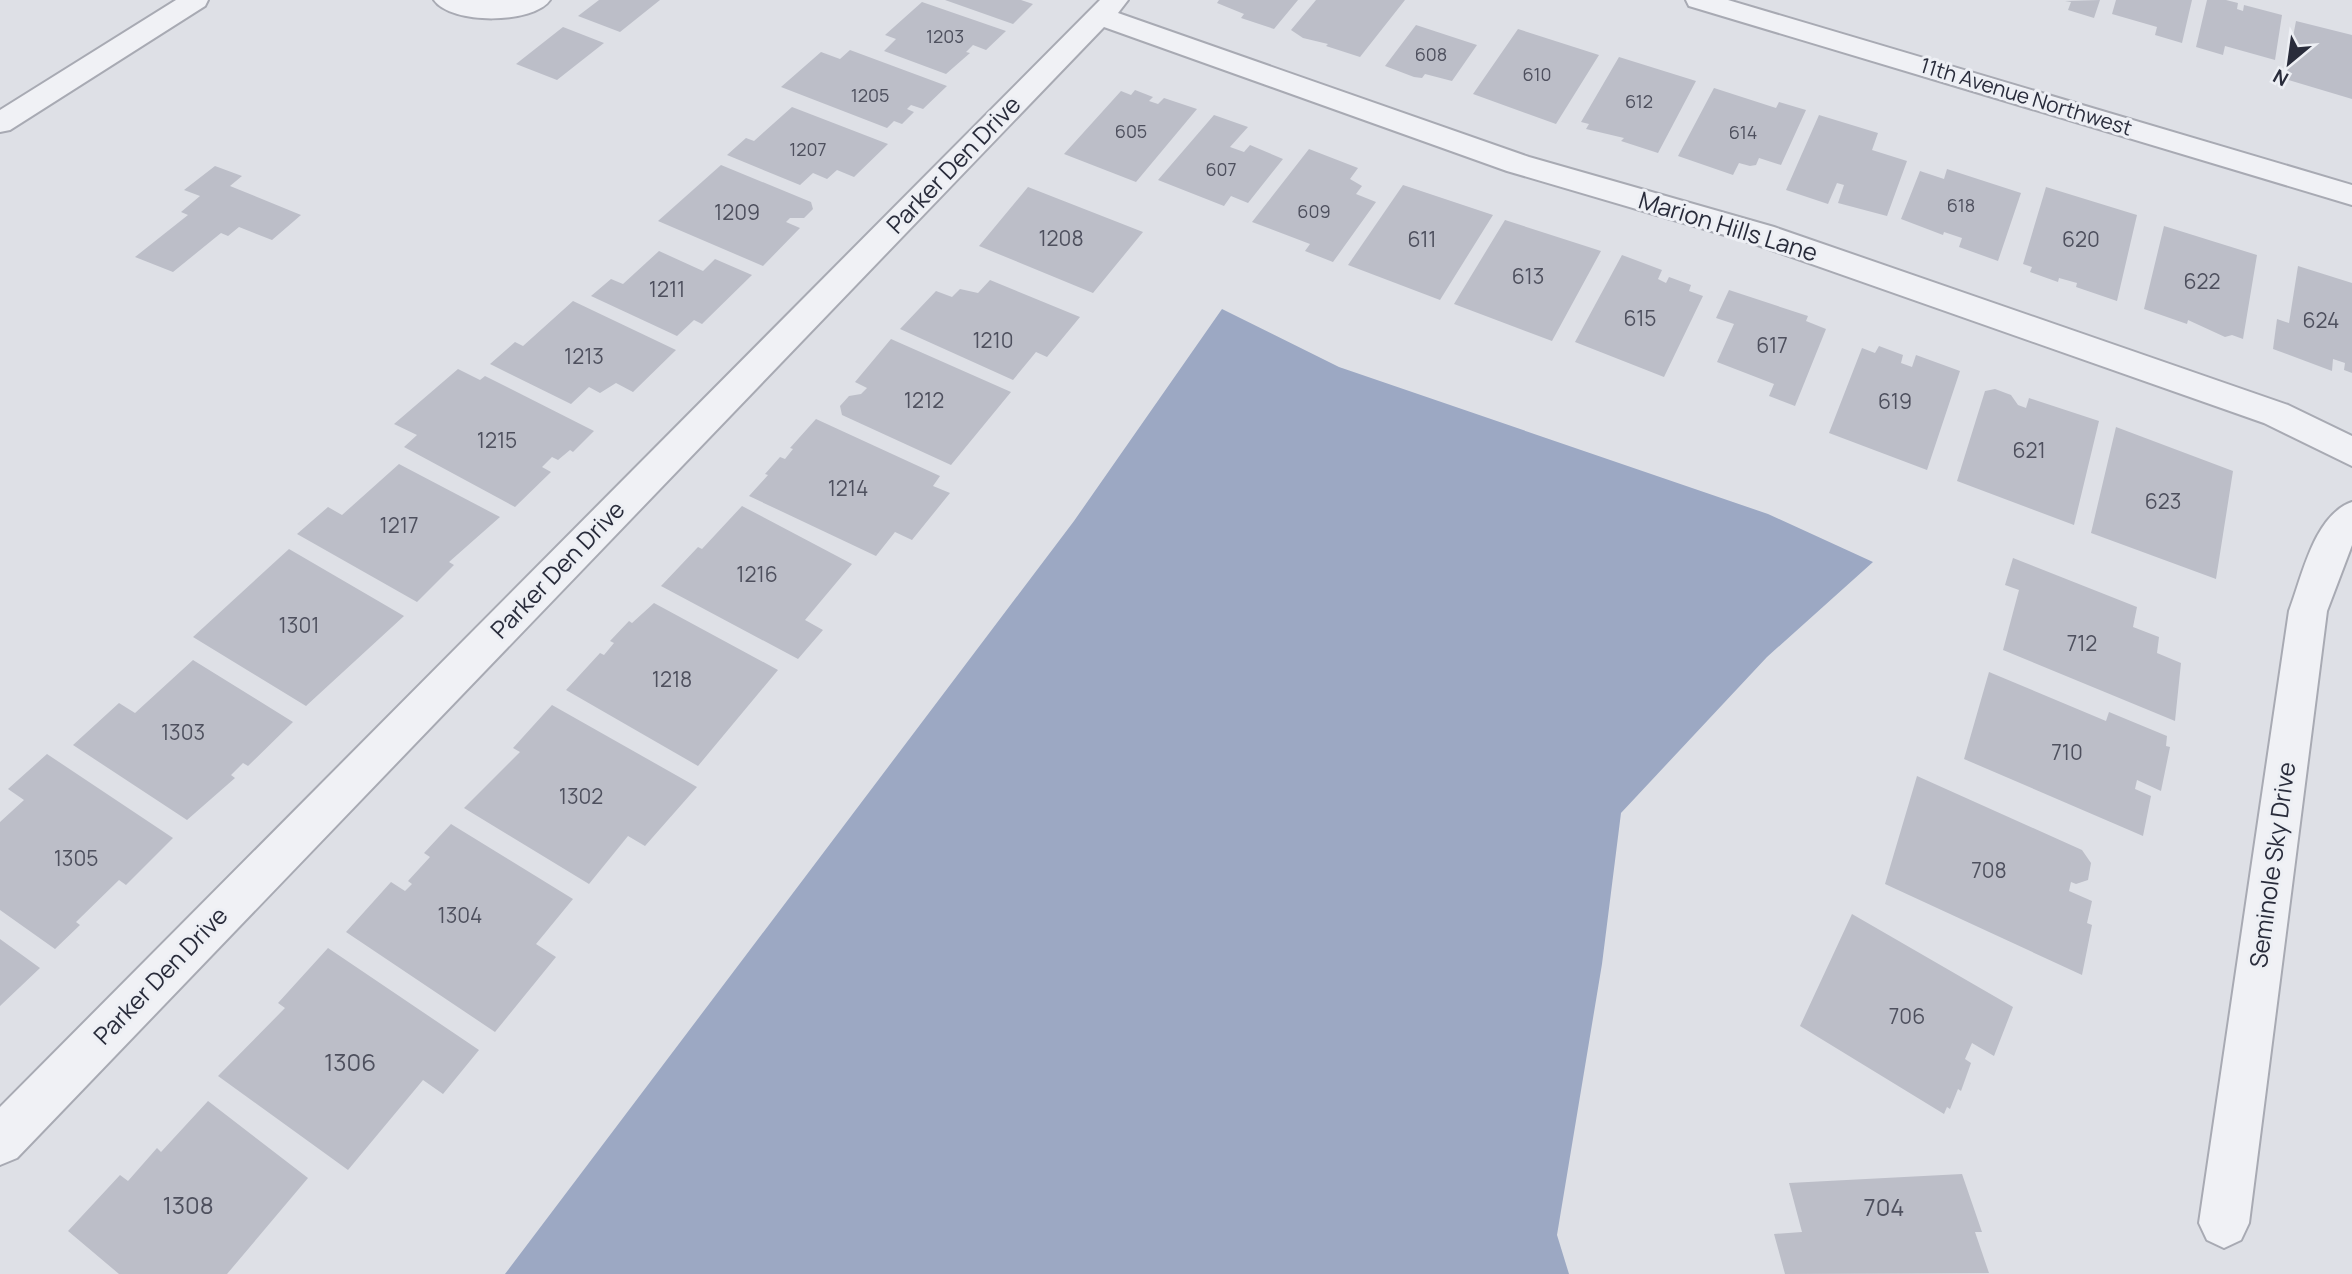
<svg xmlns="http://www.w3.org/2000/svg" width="2352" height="1274" font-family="Manrope,sans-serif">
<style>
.water{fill:#9ca8c3}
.building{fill:#bcbec8}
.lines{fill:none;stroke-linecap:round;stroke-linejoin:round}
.minor-casing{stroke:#a8aab3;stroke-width:4}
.minor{fill:#f0f1f5;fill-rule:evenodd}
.labels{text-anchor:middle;stroke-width:6;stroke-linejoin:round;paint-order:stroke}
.far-number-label{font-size:18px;fill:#4e505e}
.far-street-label{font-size:21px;fill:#292c3b;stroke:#edeff4}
.number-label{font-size:21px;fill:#4e505e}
.street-label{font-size:24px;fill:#292c3b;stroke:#edeff4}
.near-number-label{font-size:24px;fill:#4e505e}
</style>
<rect width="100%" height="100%" fill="#dee0e6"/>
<path class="water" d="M1222,309L1339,367L1768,514L1873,562L1767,657L1621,813L1602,964L1557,1235L1569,1274H505L1074,521Z"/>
<path class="building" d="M599,0H660L620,32L578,16Z
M945,0H1021L1033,4L1013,24Z
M1219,0H1298L1274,29L1241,18L1244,14L1217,3Z
M1316,0H1405L1360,57L1326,46L1328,44L1303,38L1291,30Z
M2100,0L2094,18L2068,10L2071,2L2065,1Z
M2116,0H2192L2182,43L2155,35L2157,27L2112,14Z
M2207,0H2226L2238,3L2237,9L2243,11L2244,5L2282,15L2275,60L2225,46L2223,55L2196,47Z
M922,2L1006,31L986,50L973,45L966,52L970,53L946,74L884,51L896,39L885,35Z
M2296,21L2352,35V99L2285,79Z
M1416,25L1477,45L1452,81L1425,74L1422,78L1414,77L1385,66Z
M563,27L604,43L557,80L516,64Z
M1518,29L1599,55L1556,124L1473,94Z
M850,50L947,86L923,109L911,105L907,109L914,112L902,124L894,121L887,128L781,87L821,52L840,59Z
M1619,57L1696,81L1658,153L1621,141L1624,138L1586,129L1589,124L1581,122Z
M1714,88L1776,108L1779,102L1806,110L1781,165L1759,158L1756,165L1750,166L1739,163L1733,175L1678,156Z
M1135,90L1153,97L1149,101L1158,104L1164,98L1197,109L1136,182L1064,154L1121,91L1131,95Z
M792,107L888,144L854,177L837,170L827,179L813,173L800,185L727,155L746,138L754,141Z
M1214,115L1248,127L1230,147L1244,152L1250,145L1283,159L1248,203L1231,196L1224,206L1158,180Z
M1819,115L1878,133L1872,150L1907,161L1887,216L1838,203L1844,185L1837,183L1828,204L1786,190Z
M1309,149L1358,168L1350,179L1362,186L1356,194L1376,202L1333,262L1305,251L1310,244L1252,222Z
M721,165L811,202L813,209L804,218H790L786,222L800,228L763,266L658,221Z
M215,166L242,176L230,186L301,215L272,240L239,227L228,236L221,233L173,272L135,257L188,215L181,212L200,196L184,190Z
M1947,169L2021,193L1998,261L1959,247L1962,238L1944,232L1943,235L1901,219L1920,171L1944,179Z
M1403,185L1493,215L1440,300L1348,265Z
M1028,187L1143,232L1093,293L979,246Z
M2046,187L2137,215L2117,301L2076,287L2077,283L2059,278L2058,282L2030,272L2032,267L2023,264Z
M1505,220L1601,251L1552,341L1454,304Z
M2164,226L2257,255L2243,339L2232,335L2225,337L2188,320L2187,324L2144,309Z
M659,251L703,271L715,259L752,275L702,324L694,320L677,336L591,296L611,279L623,284Z
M1622,255L1662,270L1658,279L1666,283L1669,277L1691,285L1689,291L1703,296L1664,377L1575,342Z
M2298,266L2352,283V373L2344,370L2345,363L2333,359L2332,371L2273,349L2277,319L2289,323Z
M990,280L1080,317L1047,357L1036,352L1013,380L900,329L936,291L952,297L960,289L978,293Z
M1729,290L1808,316L1806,321L1826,329L1795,406L1769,396L1774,384L1717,362L1734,324L1716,318Z
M573,301L676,350L633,392L616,383L600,393L589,387L571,404L490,364L515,342L523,346Z
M891,339L1011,392L951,465L842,415L840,406L849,396L861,394L867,388L855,382Z
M1879,346L1903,355L1901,363L1912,367L1916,355L1960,371L1927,470L1829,433L1862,348L1875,353Z
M458,369L480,380L485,376L594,431L573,452L570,450L558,460L552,457L542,467L551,472L515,507L404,447L417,435L394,424Z
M1995,389L2011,395L2018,405L2026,408L2029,398L2099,421L2074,525L1957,481L1985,391Z
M816,419L940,476L933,486L950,493L912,540L895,532L876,556L749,496L768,475L765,474L780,457L785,459L793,449L790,448Z
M2116,427L2233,471L2216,579L2091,533Z
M399,464L500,517L449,562L454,565L417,602L297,534L328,507L342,515Z
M742,506L852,564L805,620L823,630L798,659L661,586L698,547L702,549Z
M289,549L404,616L306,706L193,637Z
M2013,558L2137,607L2133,627L2159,637L2157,653L2181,663L2175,721L2003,650L2019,590L2005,585Z
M654,603L778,670L698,766L566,690L600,653L604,655L614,643L610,641L629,621L632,623Z
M193,660L293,722L248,766L243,763L231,775L235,778L187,820L73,745L119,703L135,713Z
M1989,672L2106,721L2109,712L2167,736L2166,746L2170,747L2161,791L2137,780L2135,789L2151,796L2143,836L1964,759Z
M552,705L697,787L645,846L628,836L589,884L464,808L520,752L513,748Z
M47,754L173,838L126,885L119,880L76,922L80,925L55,949L0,910V822L24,800L8,789Z
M1917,776L2082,850L2091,863L2088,880L2076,884L2071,882L2069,891L2092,901L2087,923L2092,925L2082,975L1885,884Z
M451,824L573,899L536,944L556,957L495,1032L346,932L391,882L405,891L412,884L408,881L430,857L424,853Z
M1852,914L2013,1007L1994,1056L1972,1043L1965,1059L1971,1063L1961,1091L1958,1089L1950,1109L1947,1107L1944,1114L1800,1026Z
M0,939L40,968L0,1006Z
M328,948L479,1050L443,1094L423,1080L348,1170L218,1076L285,1008L278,1003Z
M208,1101L308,1178L227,1274H119L68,1231L120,1175L128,1181L157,1148L161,1152Z
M1962,1174L1982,1232H1975L1989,1273L1785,1274L1774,1234L1802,1232L1789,1183Z"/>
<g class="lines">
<defs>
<path id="minor" d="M176,0H208L205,6L10,130L0,132V110Z
M434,0H550C534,24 451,25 434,0Z
M1100,0H1128L1118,13L1529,157L1774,227L2288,405L2352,436V466L2264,423L1752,243L1507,171L1104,27L17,1158L0,1165V1107Z
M1686,0H1728L2352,185V205L1689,6Z
M2352,502V545L2327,611L2249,1223L2241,1240L2224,1248L2207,1240L2199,1223L2289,611C2302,577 2314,515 2352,502Z"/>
</defs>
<use href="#minor" class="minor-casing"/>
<use href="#minor" class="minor"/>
</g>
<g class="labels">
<g class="far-number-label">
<text x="945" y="43">1203</text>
<text x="1431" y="61">608</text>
<text x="1537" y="81">610</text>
<text x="870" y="102">1205</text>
<text x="1639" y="108">612</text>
<text x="1131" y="138">605</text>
<text x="1743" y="139">614</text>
<text x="808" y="156">1207</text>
<text x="1221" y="176">607</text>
<text x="1961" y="212">618</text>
<text x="1314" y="218">609</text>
</g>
<g class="far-street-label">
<text transform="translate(2026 97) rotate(17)" y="7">11th Avenue Northwest</text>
</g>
<g class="number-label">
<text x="737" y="220">1209</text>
<text x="1061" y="246">1208</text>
<text x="1422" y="247">611</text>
<text x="2081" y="247">620</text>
<text x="1528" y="284">613</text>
<text x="2202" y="289">622</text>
<text x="667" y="297">1211</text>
<text x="1640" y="326">615</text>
<text x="2321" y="328">624</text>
<text x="993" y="348">1210</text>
<text x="1772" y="353">617</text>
<text x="584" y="364">1213</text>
<text x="924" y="408">1212</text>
<text x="1895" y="409">619</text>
<text x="497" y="448">1215</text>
<text x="2029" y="458">621</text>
<text x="848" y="496">1214</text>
<text x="2163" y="509">623</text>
<text x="399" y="533">1217</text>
<text x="757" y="582">1216</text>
<text x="299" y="633">1301</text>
<text x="2082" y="651">712</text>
<text x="672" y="687">1218</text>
<text x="183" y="740">1303</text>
<text x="2067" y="760">710</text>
<text x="581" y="804">1302</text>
<text x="76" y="866">1305</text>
<text x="1989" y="878">708</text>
<text x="460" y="923">1304</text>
<text x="1907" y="1024">706</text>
</g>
<g class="street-label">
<text transform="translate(954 165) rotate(-46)" y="8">Parker Den Drive</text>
<text transform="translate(1728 227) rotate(17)" y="8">Marion Hills Lane</text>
<text transform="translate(558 570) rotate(-46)" y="8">Parker Den Drive</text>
<text transform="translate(2273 865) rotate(-82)" y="8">Seminole Sky Drive</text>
<text transform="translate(161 976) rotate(-46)" y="8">Parker Den Drive</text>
</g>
<g class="near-number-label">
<text x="350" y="1071">1306</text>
<text x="188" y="1214">1308</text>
<text x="1884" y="1216">704</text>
</g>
</g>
<g transform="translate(2289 63) rotate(209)" stroke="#edeff4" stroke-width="5" paint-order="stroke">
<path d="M0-5L12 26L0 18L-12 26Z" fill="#292c3b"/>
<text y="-10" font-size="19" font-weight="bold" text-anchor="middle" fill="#292c3b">N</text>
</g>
</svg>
